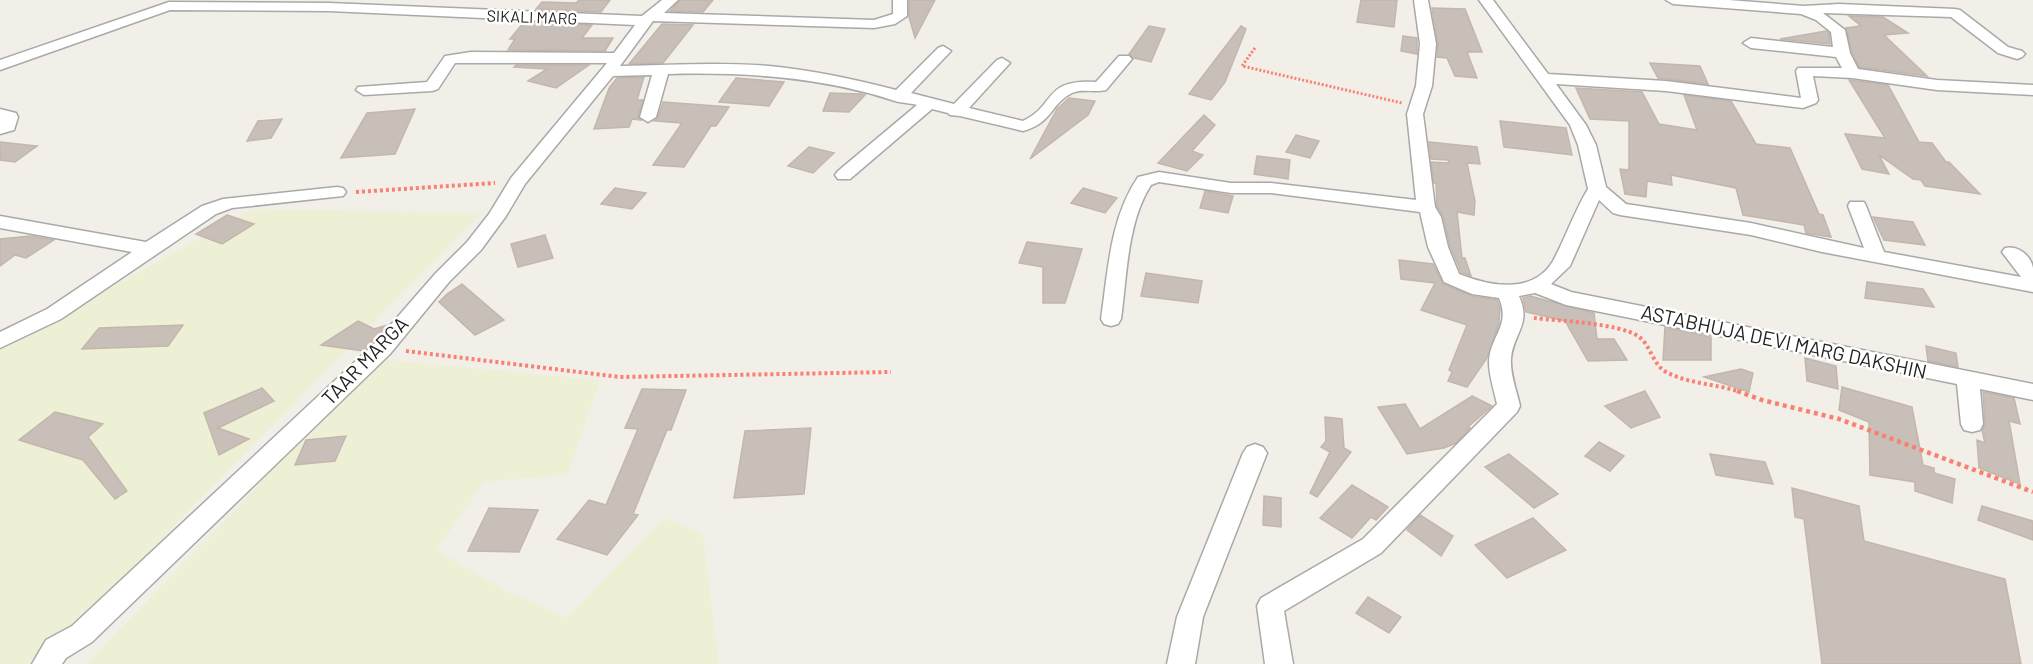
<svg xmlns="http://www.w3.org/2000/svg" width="2033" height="664" font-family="Barlow,sans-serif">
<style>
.farmland{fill:#eef0d5}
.building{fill:#c7bfb8;stroke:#c4b6ab;stroke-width:1.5}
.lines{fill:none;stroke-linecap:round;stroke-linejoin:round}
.minor-casing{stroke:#a9a9a9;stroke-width:3}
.path-far2{stroke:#fa8072;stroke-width:3;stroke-dasharray:2 2;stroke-linecap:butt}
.path-far1{stroke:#fa8072;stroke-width:4;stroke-dasharray:3 3;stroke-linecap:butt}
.path{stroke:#fa8072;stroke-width:4.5;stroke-dasharray:4 4;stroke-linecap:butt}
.minor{fill:#fff;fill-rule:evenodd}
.labels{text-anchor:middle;stroke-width:5;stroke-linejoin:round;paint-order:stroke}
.far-street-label{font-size:16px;fill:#222;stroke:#fff}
.street-label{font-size:20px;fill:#222;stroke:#fff}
</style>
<rect width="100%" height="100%" fill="#f2efe9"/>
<path class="farmland" d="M252,209L482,213L196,503L43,664H0V349Z
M379,359L600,380L568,475L484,482L437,550L504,590L567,617L664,518L703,534L719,664H87Z"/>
<path class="building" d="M579,0H610L601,12L536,9L542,2L576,3Z
M680,0H713L703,12L670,11Z
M909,0H935L915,38L909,17Z
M1361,0H1397L1394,27L1357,22Z
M1432,8L1465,9L1482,52H1467L1477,78L1455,76L1447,58L1437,57L1438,44Z
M1849,16L1883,17L1908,33L1884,35L1927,76L1859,67L1852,52L1846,28L1861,26Z
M524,22L592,25L582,38H613L605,51L508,50L515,39H510Z
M662,24L693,25L663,63L629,64Z
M1149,26L1165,29L1151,62L1134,58L1129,54Z
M1241,26L1246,29L1225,82L1211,100L1189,94Z
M1826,31L1829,33L1830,44L1780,39Z
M1403,36L1417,38V54L1401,51Z
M1650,63L1700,66L1708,84L1658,78Z
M516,65H589L556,88L528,81L547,69L514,67Z
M644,77L637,100H643L638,116L641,120L632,119L629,127L594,129L609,88L617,78Z
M736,78L784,82L769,106L719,102Z
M1849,80L1888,85L1919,142L1932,143L1946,162H1949L1980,194L1925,186L1921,180L1913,179L1879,155L1889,174L1862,169L1845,134L1885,138Z
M1576,88L1642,92L1659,124L1697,130L1684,95L1731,101L1756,144L1790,148L1819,214L1823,215L1831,237L1806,233L1804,225L1743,215L1736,188L1671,175L1672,185L1647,181L1646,197L1625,194L1620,169L1629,170V121L1590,119Z
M830,93L861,94L865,95L849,112L823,111Z
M1069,98L1095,101L1088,115L1030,159L1057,109Z
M663,102L729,107L716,126H711L684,167L653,165L682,123L654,121L658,118Z
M415,109L395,154L341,158L367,113Z
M1204,115L1215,125L1192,151L1203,155L1187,171L1158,163Z
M282,119L271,138L247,141L258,121Z
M1500,121L1566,128L1572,155L1504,147Z
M1296,135L1319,141L1310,158L1286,152Z
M0,142L37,146L15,162L0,160Z
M1429,142L1477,147L1480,164L1467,163L1475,201L1474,215L1457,212L1462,258H1465L1471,276L1461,272L1450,246L1443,216L1437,206L1436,183H1434L1431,162L1449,163L1448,160L1431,159Z
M809,147L834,153L813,173L788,166Z
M1257,156L1290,160L1288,179L1254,174Z
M615,188L646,193L632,209L601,204Z
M1083,188L1117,198L1105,213L1071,203Z
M1205,191L1233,196L1228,213L1200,208Z
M227,215L254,224L222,244L196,234Z
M1873,217L1913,222L1925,245L1884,240Z
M545,235L553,258L518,267L511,244Z
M30,236L54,240L26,258L15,255L0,266V239Z
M1027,242L1082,249L1065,303H1043V267L1019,263Z
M1399,260L1433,264L1443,284L1471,296L1497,300L1500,308L1499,323L1487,358L1467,387L1448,381L1452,372L1449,370L1467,325L1421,310L1435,283L1401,279Z
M1146,273L1202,281L1198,303L1141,296Z
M1867,282L1923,289L1934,307L1865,298Z
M462,284L504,320L475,335L439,302L447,294Z
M1530,296L1594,313L1597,339H1614L1627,360L1588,361L1565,321L1526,312L1523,298Z
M358,321L374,329L388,325L363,351L321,345Z
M183,325L168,346L82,349L99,328Z
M1665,327L1711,337V360H1663Z
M1926,346L1956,353L1958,367L1928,361Z
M1805,358L1836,366L1838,389L1807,381Z
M1741,369L1753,373L1749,392L1704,377Z
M1842,387L1912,407L1923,465L1934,468V473L1955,479L1952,503L1915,491V482L1870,475L1869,422L1839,410Z
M262,388L274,401L218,428L249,439L219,455L204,413Z
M642,389L686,390L671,430H667L633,514L638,515L607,555L557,539L589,500L606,505L638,429L625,428Z
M1645,391L1660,417L1631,428L1605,406Z
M1983,392L2014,398L2020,424L2009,421L2020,484L1979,468L1977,440L1985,443L1982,430L1985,424Z
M1472,396L1492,406L1468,427L1470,428L1456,443L1444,448L1407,454L1378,407L1405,404L1420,429Z
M55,412L103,424L88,437L127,491L115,499L83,460L19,440Z
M1325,417L1342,419L1344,448L1351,452L1317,497L1310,493L1330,452L1321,447L1326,441Z
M811,428L804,494L734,498L745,431Z
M346,436L335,461L295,465L306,440Z
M1599,442L1624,456L1610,471L1585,456Z
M1509,454L1558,494L1534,508L1485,467Z
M1710,454L1765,462L1773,484L1716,475Z
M1352,485L1388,507L1376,520L1371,517L1352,538L1320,518Z
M1792,488L1859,506L1864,541L2005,579L2021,664H1822L1804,519L1795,517Z
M1264,496L1281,498V527L1263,525Z
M1982,506L2033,521V540L1978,520Z
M489,508L538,510L519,552L468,551Z
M1420,515L1453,536L1441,556L1407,530Z
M1533,518L1566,550L1507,578L1475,545Z
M1368,597L1401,617L1389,633L1356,613Z"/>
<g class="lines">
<defs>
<path id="minor" d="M662,0H678L664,13L874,20L893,14V0H907V16L895,24L874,28L653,21L620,66C670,65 719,62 769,66C812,70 854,79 896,90L938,48L943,46L951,51L911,93L954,104L997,60L1002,58L1010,63L969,108L1023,121C1057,105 1042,79 1096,82L1119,56H1129L1132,59L1106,90C1095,93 1082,88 1072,93C1050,104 1053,123 1023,131L960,116L950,115L948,113L932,109L850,179H838L835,175L838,171L917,105C910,103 901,103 895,101C822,77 745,72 668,74L656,117L648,122L640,117L652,75L613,76L525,184L506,216L481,250L449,282L390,354L92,642L66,658L62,664H32L46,640L72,626L374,344L435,274L467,242L489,214L511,178L607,63H455L438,89L432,91L364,95L356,90L358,87L427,82L445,56L471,52L614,53L635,25L329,11L170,10L0,70V60L169,2L329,3L642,16Z
M1414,0H1428L1436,44L1432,86L1423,114L1435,207L1441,217L1448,247L1459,274C1489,286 1533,295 1553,261C1566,237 1574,212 1588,189L1578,145L1570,125L1479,0H1493L1548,74L1666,81L1801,98L1796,71L1798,68H1842L1836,57L1751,48L1743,43L1751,38L1833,47L1831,32L1816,20L1801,14L1673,4L1666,0H1729L1804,6L1839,4L1955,9L1960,10L2008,47L2022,51L2025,54L2022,57L2017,59L1998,53L1951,17L1823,13L1845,30L1850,53L1858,69L1937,80L2033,85V95L1937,90L1852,78L1813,76L1818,100L1816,103L1803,108L1666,91L1556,84L1586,125L1596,145L1606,187L1626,204L1751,223L1864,248L1848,206L1850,202H1864L1866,206L1884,252L2021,277L2002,252L2005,248C2017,245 2031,255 2033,268C2033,276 2033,285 2033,292L1822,252L1751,235L1620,215L1613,213L1599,200L1570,266L1551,284L1571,292L2033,384V400L1980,389L1983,424L1980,430L1972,432L1964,430L1961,424L1957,384L1566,305L1535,293L1519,296C1532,325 1513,333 1511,359C1510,375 1517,391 1520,406L1517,412L1381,553L1284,611L1293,664H1265L1257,606L1261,598L1363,539L1497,404C1494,390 1489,376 1489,362C1490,336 1511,326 1499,298L1472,294L1444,282L1428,247L1420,212L1271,193H1231L1159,182L1151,185C1127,222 1127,276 1121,319L1118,324L1111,326L1104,324L1101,319C1108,271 1110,218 1138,177L1159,172L1231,183H1271L1416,200L1407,114L1416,86L1420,44Z
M0,109L16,113L18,117L14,130L0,134Z
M337,187L343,188L346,192L343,196L232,208L216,214L61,319L0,348V332L47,309L132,252L0,228V216L146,242L202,206L223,199Z
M1255,444L1263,447L1267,453L1203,617L1195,664H1167L1177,617L1243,453L1247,447Z"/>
</defs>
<use href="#minor" class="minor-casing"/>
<path class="path-far2" d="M1255,48L1242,66L1402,103"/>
<path class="path-far1" d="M356,192L495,183
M1534,318C1560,321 1617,323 1638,336C1651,345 1652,364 1666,372C1689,384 1717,384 1741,392
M406,351L620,377L891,372"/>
<path class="path" d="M1737,391L1762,400L1839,419L2033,492"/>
<use href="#minor" class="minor"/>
</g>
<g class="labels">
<g class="far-street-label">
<text transform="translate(532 17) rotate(2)" y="6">SIKALI MARG</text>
</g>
<g class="street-label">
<text transform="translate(1784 342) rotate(12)" y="7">ASTABHUJA DEVI MARG DAKSHIN</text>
<text transform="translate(365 361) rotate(-46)" y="7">TAAR MARGA</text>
</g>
</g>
</svg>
